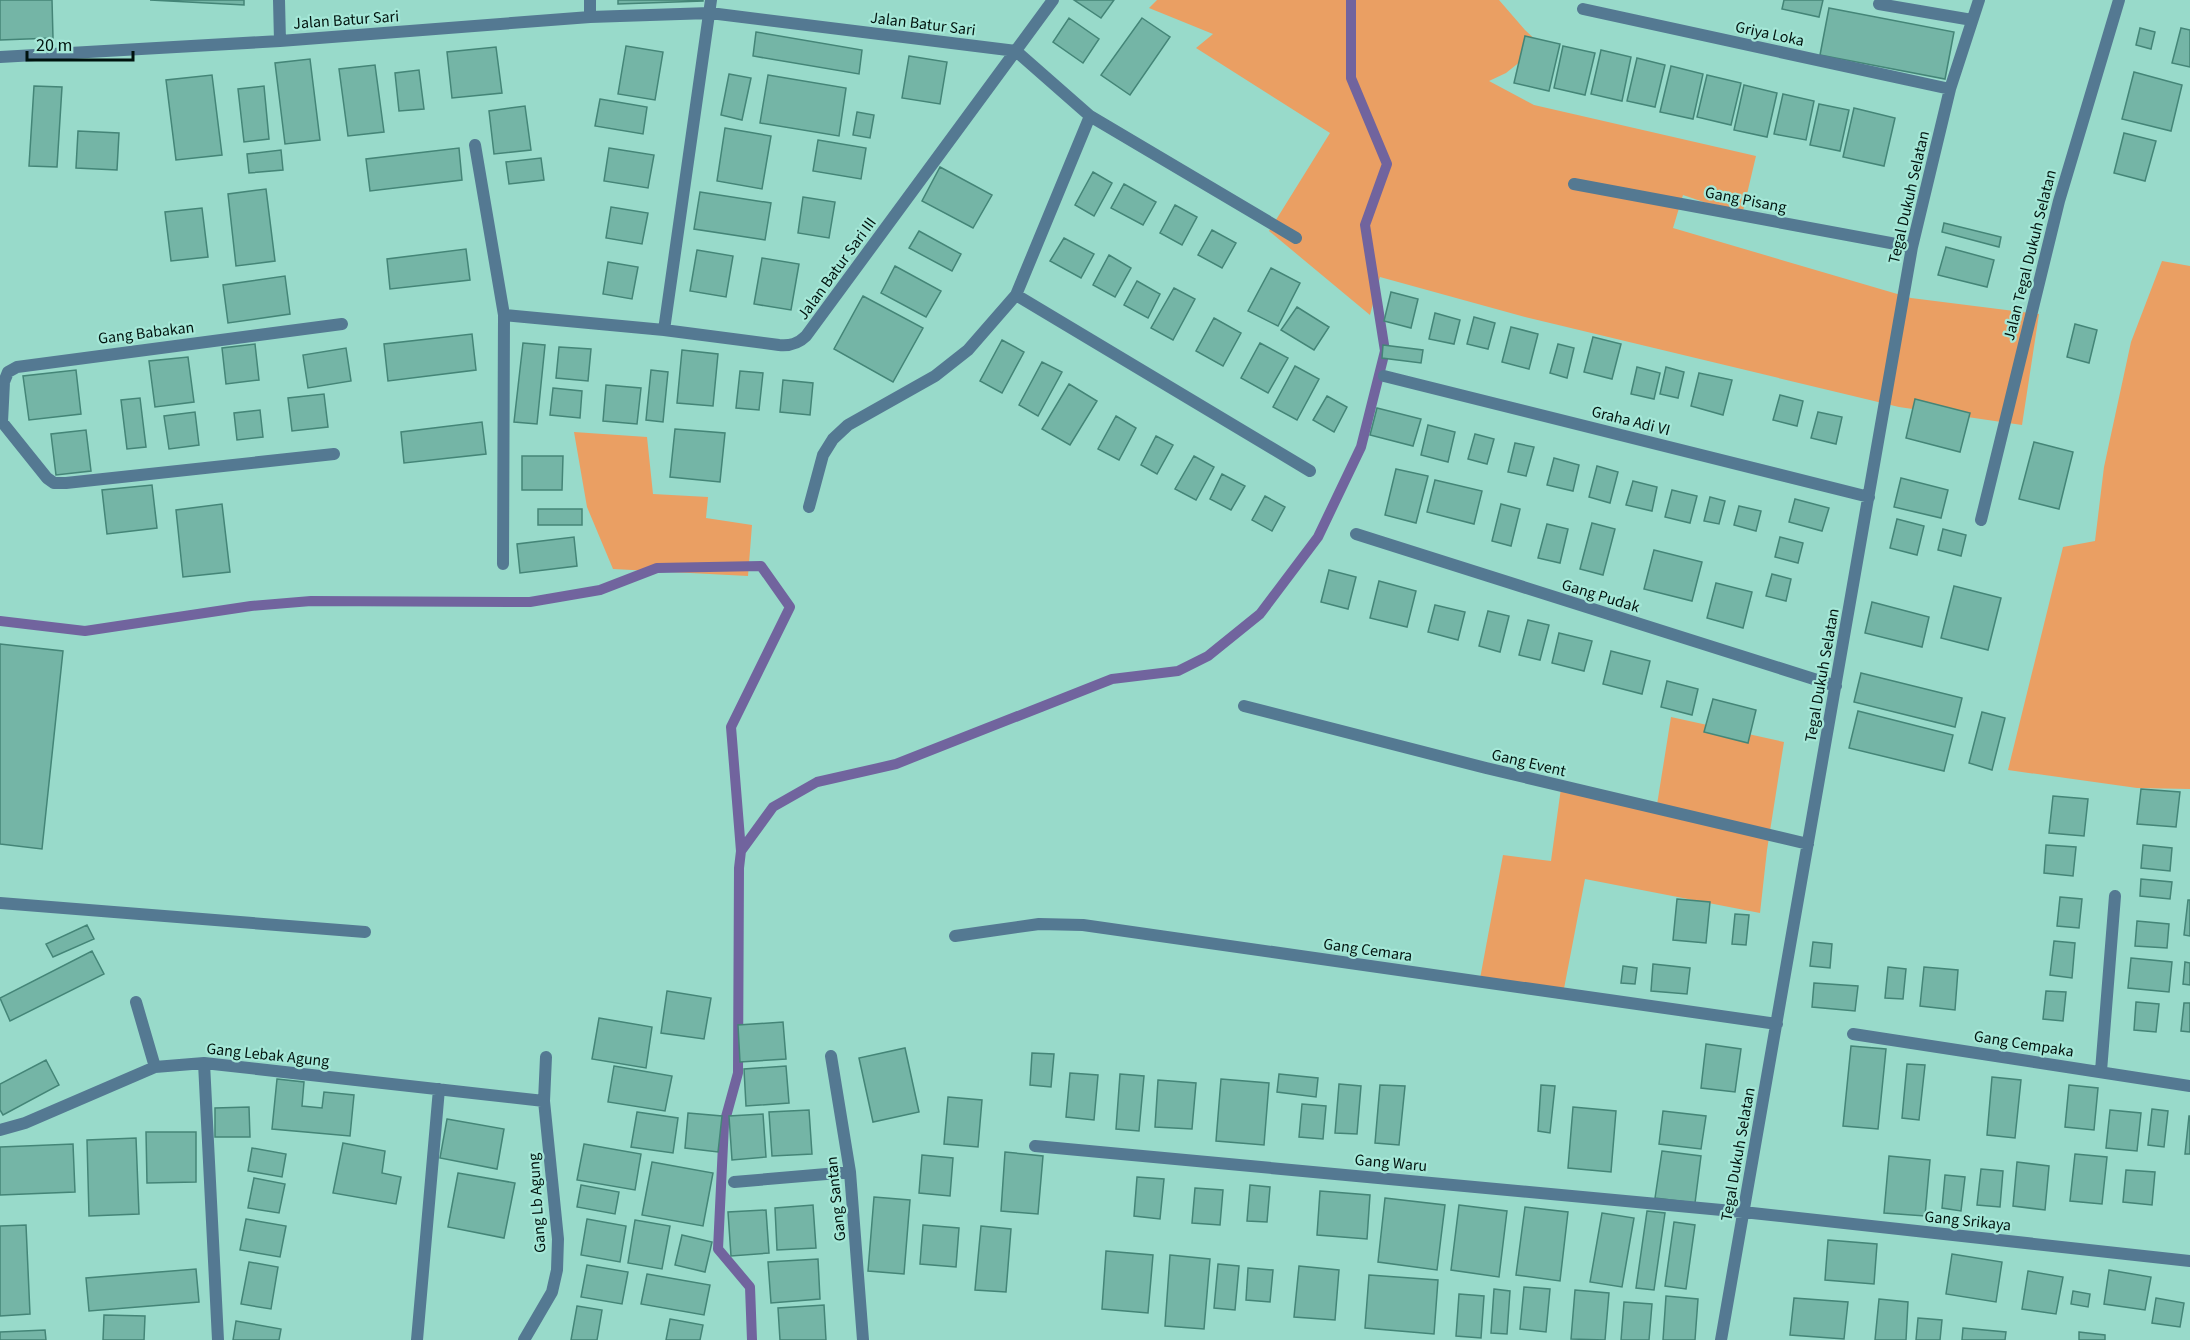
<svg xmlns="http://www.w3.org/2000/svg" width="2190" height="1340" font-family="'Source Sans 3',sans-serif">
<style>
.green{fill:#ea9f63}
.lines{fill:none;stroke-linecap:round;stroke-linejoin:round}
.stream{stroke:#71649e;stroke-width:10}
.building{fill:#74b5a6;stroke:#448577;stroke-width:1.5}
.street{stroke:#547992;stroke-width:12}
.labels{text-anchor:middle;stroke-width:4.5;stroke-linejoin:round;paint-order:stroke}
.street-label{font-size:16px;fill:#00130e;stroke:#a5e7d7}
</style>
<rect width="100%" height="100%" fill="#98daca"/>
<path class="green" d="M1157,0H1499L1525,30L1541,45L1506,73L1489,81L1534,105L1756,156L1742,215L1683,195L1673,228L1911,298L2039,314L2022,425L1899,407L1525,317L1380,277L1370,315L1269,231L1330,133L1196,48L1213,34L1149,8Z
M2162,261L2190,266V789L2137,788L2008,770L2063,547L2095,541L2104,467L2131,342Z
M574,432L647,437L653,494L708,497L706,518L752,525L748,576L613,569L587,507Z
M1671,717L1784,742L1767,850L1760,913L1585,879L1562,999L1479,984L1503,855L1551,861L1561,788L1656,811Z"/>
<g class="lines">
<path class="stream" d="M0,621L85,631L251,606L311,601L530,602L600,590L657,568L761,566L790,607L731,727L741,851
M752,1340L750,1287L718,1249L724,1124L738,1073L739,868L741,851L773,807L817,782L896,764L1112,679L1178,671L1208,656L1260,614L1318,537L1361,447L1385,351L1365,225L1387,164L1351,78V0"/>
</g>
<path class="building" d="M0,0H52L53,38L0,40Z
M150,0H244V5Z
M618,0H703V1L618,4Z
M1074,0H1114L1101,18Z
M1784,0H1823L1819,17L1782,9Z
M1829,8L1954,32L1945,79L1820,55Z
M1069,18L1099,39L1083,63L1053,42Z
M1142,18L1170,37L1130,95L1101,75Z
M2140,28L2155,32L2151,49L2136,45Z
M2181,28L2190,30V67L2172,63Z
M756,32L862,50L859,74L753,56Z
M1525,36L1560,44L1549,91L1514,83Z
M626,46L663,52L655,100L618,94Z
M1563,46L1595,53L1585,95L1554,88Z
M496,47L502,93L452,98L447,52Z
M1601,50L1631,57L1622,101L1591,94Z
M909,56L947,62L940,104L902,98Z
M1637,58L1665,65L1655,107L1627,101Z
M310,59L320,140L285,144L275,63Z
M375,65L384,132L348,136L339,69Z
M1671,66L1703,74L1693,119L1660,112Z
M419,70L424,109L399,111L395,73Z
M2134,72L2182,85L2171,131L2122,119Z
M729,74L751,78L742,120L721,115Z
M212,75L222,155L176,160L166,80Z
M768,75L846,88L839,136L760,123Z
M1707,75L1741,83L1731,125L1697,117Z
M1744,85L1777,93L1767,137L1734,130Z
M34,86L62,87L57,167L29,166Z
M264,86L269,139L244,142L238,89Z
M1783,94L1814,101L1806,140L1774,134Z
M600,99L647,107L643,134L595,126Z
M1819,104L1849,110L1840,151L1810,145Z
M525,106L531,150L494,154L489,111Z
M1854,108L1895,118L1884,166L1843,157Z
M857,112L874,115L870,138L853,135Z
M725,128L771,136L762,189L717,181Z
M78,131L119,133L117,170L76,168Z
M2124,133L2156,141L2145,181L2114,173Z
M818,140L866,148L861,179L813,171Z
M459,148L462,180L370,191L366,159Z
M609,148L654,155L648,188L604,181Z
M281,150L283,170L249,173L247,154Z
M541,158L544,180L509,184L506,162Z
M940,167L992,195L973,228L922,201Z
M1093,172L1112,183L1094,216L1075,205Z
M1124,184L1156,202L1143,225L1111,208Z
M266,189L275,261L236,266L228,194Z
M700,192L771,203L765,240L694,229Z
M803,197L835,202L829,238L798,233Z
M1175,205L1197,217L1182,245L1160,233Z
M611,207L648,213L642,244L606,238Z
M202,208L208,257L171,261L165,212Z
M1944,223L2001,237L1999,247L1942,232Z
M1212,230L1236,243L1222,268L1198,255Z
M919,231L961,254L952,271L909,248Z
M1064,238L1094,254L1081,278L1050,261Z
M1946,247L1994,260L1987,287L1938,275Z
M466,249L470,280L390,289L387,259Z
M697,250L733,256L726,297L690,291Z
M1109,255L1131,268L1115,297L1093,285Z
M762,258L799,264L791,310L754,304Z
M608,262L638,267L632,299L603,294Z
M895,266L941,291L926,317L881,293Z
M1271,268L1300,283L1278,326L1248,311Z
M285,276L290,314L228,323L223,285Z
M1137,281L1160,294L1148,318L1124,305Z
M1174,288L1195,299L1173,340L1151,328Z
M1391,292L1418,299L1411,328L1384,321Z
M863,296L923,328L893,382L834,349Z
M1297,307L1329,327L1314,350L1281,330Z
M1435,313L1460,320L1454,344L1429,339Z
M1474,317L1495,323L1488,349L1467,344Z
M1214,318L1241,333L1223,366L1196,351Z
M2075,324L2097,330L2089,363L2067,357Z
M1511,327L1538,334L1529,369L1502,362Z
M472,334L476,370L388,381L384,344Z
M1593,337L1621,344L1612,379L1584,372Z
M1002,340L1024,352L1002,393L980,381Z
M523,343L545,345L537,424L514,422Z
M1260,343L1288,358L1268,393L1241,378Z
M255,344L259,380L226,384L222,348Z
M1558,344L1574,348L1567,378L1550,373Z
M1383,345L1423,350L1421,363L1382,358Z
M559,347L591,349L588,381L556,378Z
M346,348L351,381L308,388L303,355Z
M682,350L718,354L713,406L677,403Z
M188,357L194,402L155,407L149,361Z
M1042,362L1062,372L1038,416L1019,405Z
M1295,366L1319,379L1297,420L1273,407Z
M1637,367L1660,373L1654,399L1631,394Z
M1666,367L1684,372L1678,398L1660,394Z
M76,370L81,414L29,420L23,376Z
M651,370L668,372L663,422L646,420Z
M740,371L763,373L759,410L736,408Z
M1699,373L1732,380L1723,415L1691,406Z
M783,380L813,383L810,415L780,412Z
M1069,384L1097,401L1070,445L1042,429Z
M606,385L641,388L637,424L603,421Z
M553,388L582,391L580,418L550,415Z
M324,394L328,427L292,431L288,398Z
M1780,395L1803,401L1797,426L1773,420Z
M1327,396L1347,407L1334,432L1313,420Z
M140,398L146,447L127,449L121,400Z
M1915,399L1970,413L1960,452L1906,438Z
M1377,408L1421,419L1413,446L1370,435Z
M260,410L263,437L237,440L234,413Z
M195,412L199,445L169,449L164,416Z
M1818,412L1842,417L1836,444L1811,438Z
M1116,416L1136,428L1119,460L1098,449Z
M482,422L486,454L404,463L401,432Z
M1428,425L1455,432L1448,462L1421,455Z
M675,429L725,433L720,482L670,477Z
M86,430L91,471L56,475L51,434Z
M1475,434L1494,439L1487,464L1468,459Z
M1156,436L1173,445L1157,474L1141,465Z
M2034,442L2073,452L2059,509L2019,499Z
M1515,443L1534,447L1526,476L1508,472Z
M522,456H563L562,490H522Z
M1194,456L1214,467L1196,500L1175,489Z
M1554,458L1579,465L1573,491L1547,485Z
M1597,466L1618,472L1610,503L1589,497Z
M1396,469L1428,476L1416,523L1385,515Z
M1222,474L1245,486L1231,510L1210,499Z
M1901,478L1948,490L1941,518L1894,507Z
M1435,480L1482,491L1474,524L1427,512Z
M1633,481L1657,487L1652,511L1626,505Z
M152,485L157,528L107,534L102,490Z
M1672,490L1697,496L1690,523L1665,517Z
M1265,496L1285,507L1272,531L1252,520Z
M1710,497L1725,501L1719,524L1704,521Z
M1795,499L1829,508L1822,531L1789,522Z
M222,504L230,572L183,577L176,510Z
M1501,504L1520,509L1511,546L1492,541Z
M1739,506L1761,511L1756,531L1734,525Z
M538,509H582V525H538Z
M1897,519L1924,526L1917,555L1890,548Z
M1592,523L1615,529L1603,575L1580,569Z
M1547,524L1568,529L1560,563L1538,558Z
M1943,529L1966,535L1961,556L1938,550Z
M574,537L577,566L520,573L517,544Z
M1780,537L1803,543L1798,563L1775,557Z
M1654,550L1702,562L1692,601L1644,589Z
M1329,570L1356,577L1348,609L1321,602Z
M1772,574L1791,579L1786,601L1766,596Z
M1379,581L1416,591L1407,627L1370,618Z
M1716,583L1752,592L1743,628L1707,618Z
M1954,586L2001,598L1988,650L1941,638Z
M1872,602L1929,617L1922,647L1865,633Z
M1435,605L1465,612L1458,640L1428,632Z
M1488,611L1509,616L1500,652L1479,646Z
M1528,620L1549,625L1540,660L1519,655Z
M1559,633L1592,641L1584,671L1552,663Z
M0,644L63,651L42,849L0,844Z
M1611,651L1650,661L1642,694L1603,684Z
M1861,673L1962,698L1955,727L1854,702Z
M1667,681L1698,689L1692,715L1661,707Z
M1713,699L1756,710L1748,743L1704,732Z
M1858,711L1953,735L1944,771L1849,748Z
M1982,712L2005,718L1992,770L1969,763Z
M2141,789L2180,792L2176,827L2137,824Z
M2053,796L2088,799L2084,836L2049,833Z
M2046,845L2076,847L2073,876L2044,873Z
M2143,845L2172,848L2170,871L2141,868Z
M2141,879L2172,882L2170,899L2140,896Z
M2060,897L2082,899L2079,928L2057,926Z
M1677,899L1710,902L1706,943L1673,940Z
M2188,900H2190V936L2184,935Z
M1735,914L1749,915L1746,945L1732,944Z
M2137,921L2169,924L2167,948L2135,946Z
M87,925L94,939L53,957L46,944Z
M2054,941L2075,943L2072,978L2050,975Z
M1813,942L1832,944L1830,968L1810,966Z
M92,951L104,974L10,1021L0,998Z
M2131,958L2172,962L2169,992L2128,988Z
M2185,962L2190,963V985L2183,984Z
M1653,964L1690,968L1687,994L1651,991Z
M1623,966L1637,968L1635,984L1621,983Z
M1888,967L1906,969L1903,999L1885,998Z
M1924,967L1958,970L1955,1010L1920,1006Z
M1814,983L1858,986L1855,1011L1812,1007Z
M667,991L711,998L704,1039L661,1033Z
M2046,991L2066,992L2063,1021L2043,1019Z
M2136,1002L2159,1004L2156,1032L2134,1030Z
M2184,1003H2190V1032L2181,1031Z
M599,1018L652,1027L646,1068L592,1059Z
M783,1022L786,1059L740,1062L738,1025Z
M1706,1044L1741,1049L1735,1092L1701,1088Z
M1851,1046L1886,1049L1878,1129L1843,1126Z
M905,1048L919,1112L873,1122L859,1058Z
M1032,1053L1054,1054L1051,1087L1030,1085Z
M46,1060L59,1085L3,1115L0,1110V1084Z
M1907,1064L1925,1065L1919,1120L1902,1118Z
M614,1066L672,1076L665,1111L608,1102Z
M786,1066L789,1103L746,1106L744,1069Z
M1070,1073L1098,1075L1094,1120L1066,1117Z
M1120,1074L1144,1076L1139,1131L1116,1129Z
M1279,1074L1318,1078L1316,1097L1277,1092Z
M1992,1077L2021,1080L2015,1138L1987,1135Z
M277,1079L304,1082L302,1106L322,1108L324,1092L354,1095L350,1136L272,1129Z
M1221,1079L1269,1083L1264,1145L1216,1141Z
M1158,1080L1196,1083L1192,1129L1155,1127Z
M1339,1084L1361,1086L1357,1134L1335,1133Z
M1380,1085L1405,1086L1399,1145L1375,1143Z
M1541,1085L1555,1086L1550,1133L1538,1131Z
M2069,1085L2098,1088L2094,1130L2065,1127Z
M948,1097L982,1100L978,1147L944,1144Z
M1302,1104L1326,1106L1323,1139L1299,1137Z
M249,1107L250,1137H215V1108Z
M1573,1107L1616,1111L1611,1172L1568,1168Z
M2152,1109L2168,1111L2164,1147L2148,1145Z
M809,1110L812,1154L772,1156L769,1112Z
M2110,1110L2141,1113L2137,1151L2106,1148Z
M1663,1111L1706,1116L1701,1149L1659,1144Z
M637,1112L678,1118L673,1153L631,1147Z
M688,1113L722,1116L718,1152L685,1148Z
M763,1114L766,1157L732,1160L729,1116Z
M2189,1116H2190V1154H2185Z
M447,1119L504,1129L497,1169L440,1158Z
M146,1132H196V1182L147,1183Z
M136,1138L139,1214L89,1216L87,1140Z
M343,1143L385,1151L382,1173L401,1177L396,1204L333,1193Z
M73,1144L75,1192L0,1195V1147Z
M584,1144L641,1154L635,1190L577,1180Z
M252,1148L286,1154L282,1177L248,1171Z
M1662,1151L1701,1156L1695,1203L1655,1198Z
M1005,1152L1043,1156L1038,1214L1001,1211Z
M2075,1154L2107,1157L2102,1204L2070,1201Z
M922,1155L953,1158L950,1196L919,1193Z
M1889,1156L1930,1160L1925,1216L1884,1213Z
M652,1162L713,1173L703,1226L642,1215Z
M2017,1162L2049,1166L2045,1210L2013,1206Z
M1981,1169L2003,1171L2000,1207L1977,1205Z
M2126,1170L2155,1172L2152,1205L2123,1202Z
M458,1173L515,1183L504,1238L448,1227Z
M1945,1175L1965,1177L1961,1211L1942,1208Z
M1137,1177L1164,1179L1160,1219L1134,1216Z
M254,1178L285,1184L279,1213L248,1208Z
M581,1185L619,1192L615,1214L577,1207Z
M1250,1185L1270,1187L1267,1222L1247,1221Z
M1195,1188L1223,1190L1220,1225L1192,1223Z
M1320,1191L1370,1195L1367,1239L1317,1235Z
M874,1197L910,1200L904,1274L868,1271Z
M1385,1198L1445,1205L1437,1270L1378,1262Z
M813,1205L816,1248L777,1250L775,1208Z
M1459,1205L1507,1211L1499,1277L1451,1270Z
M1525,1207L1568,1212L1560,1281L1516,1275Z
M766,1210L769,1253L731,1256L728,1212Z
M1647,1211L1665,1213L1654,1290L1636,1288Z
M1602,1213L1634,1218L1622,1287L1590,1282Z
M246,1219L286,1226L280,1257L240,1250Z
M587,1219L626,1226L620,1262L581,1255Z
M635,1220L670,1226L662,1269L628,1263Z
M1674,1222L1695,1225L1686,1289L1665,1286Z
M26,1225L30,1314L0,1316V1226Z
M923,1225L959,1228L956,1267L920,1264Z
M981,1226L1011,1229L1006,1292L975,1290Z
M682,1235L712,1242L705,1272L675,1265Z
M1828,1240L1877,1244L1874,1284L1825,1280Z
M1106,1251L1153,1255L1148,1313L1102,1309Z
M1952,1254L2002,1262L1996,1302L1946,1294Z
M1170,1255L1210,1259L1204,1329L1165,1326Z
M818,1259L820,1299L771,1303L768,1262Z
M249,1262L278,1267L271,1309L241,1304Z
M1218,1264L1239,1266L1235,1310L1214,1308Z
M587,1265L628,1272L622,1304L581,1297Z
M1299,1266L1339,1270L1335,1320L1294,1317Z
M1248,1268L1273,1270L1270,1302L1246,1300Z
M196,1269L199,1302L89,1311L86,1278Z
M2109,1270L2151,1277L2145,1310L2104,1304Z
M2028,1271L2063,1277L2056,1314L2022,1309Z
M647,1274L710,1285L704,1315L641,1304Z
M1369,1275L1438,1280L1434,1334L1365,1328Z
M1524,1287L1550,1289L1546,1332L1520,1329Z
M1494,1289L1510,1291L1507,1334L1491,1333Z
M1575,1290L1609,1293L1605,1340L1571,1339Z
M2073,1291L2090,1294L2088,1307L2071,1304Z
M1459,1294L1484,1296L1481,1338L1456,1336Z
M1666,1296L1698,1299L1695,1340H1663Z
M1794,1298L1848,1302L1844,1339L1790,1335Z
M2156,1298L2184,1303L2180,1327L2152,1323Z
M1879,1299L1908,1302L1906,1340H1875Z
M1624,1302L1652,1304L1649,1340H1621Z
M824,1305L826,1340H780L778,1308Z
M577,1306L602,1310L597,1340H571Z
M104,1315L145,1316L144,1340H103Z
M1918,1318L1942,1320L1940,1340H1916Z
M670,1319L703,1325L700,1340H666Z
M236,1321L281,1329L279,1340H233Z
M1963,1328L2006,1332L2005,1340H1962Z
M45,1330L46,1340H0V1332Z
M2079,1332L2105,1335V1340H2079Z"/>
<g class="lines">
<path class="street" d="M279,0L280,41
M590,0V17
M1879,4L1972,20
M1583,9L1950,89
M0,57L280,41L590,17L710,13L1016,51L1090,116L1296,238
M475,145L504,315L503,564
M1574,184L1912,247
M1016,295L1310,471
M504,315L664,330L779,345C790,346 798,344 806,336L1053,0
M664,330L711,0
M1384,376L1869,497
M0,422H2L4,382L8,372L17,367L342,324
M2,422L47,478L54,483H66L334,454
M809,507L823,455L833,439L848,425L935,376L968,350L1016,295L1090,116
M1981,520L2059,201L2119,0
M1356,534L1836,686
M1244,706L1486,768L1808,844
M0,903L365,932
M955,936L1039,924L1083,925L1777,1024
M136,1002L155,1067
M1853,1034L2190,1086
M831,1056L850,1172L863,1340
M204,1063L218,1340
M2101,1071L2115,896
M0,1130L25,1123L155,1067L204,1063L544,1101
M1035,1146L1743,1212L2190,1261
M734,1182L850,1172
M417,1340L439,1089
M524,1340L552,1292L557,1270L558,1239L544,1101L546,1057
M1721,1340L1912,247L1950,89L1979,0"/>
</g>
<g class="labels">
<g class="street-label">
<text transform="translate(346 19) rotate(-4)" y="6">Jalan Batur Sari</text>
<text transform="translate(923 23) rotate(7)" y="6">Jalan Batur Sari</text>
<text transform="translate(1770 33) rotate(12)" y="6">Griya Loka</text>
<text transform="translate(1908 197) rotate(-77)" y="6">Tegal Dukuh Selatan</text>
<text transform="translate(1746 199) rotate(11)" y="6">Gang Pisang</text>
<text transform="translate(2029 255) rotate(-76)" y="6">Jalan Tegal Dukuh Selatan</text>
<text transform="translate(836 268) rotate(-54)" y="6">Jalan Batur Sari III</text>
<text transform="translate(146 332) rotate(-7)" y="6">Gang Babakan</text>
<text transform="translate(1631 420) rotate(14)" y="6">Graha Adi VI</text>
<text transform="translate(1601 595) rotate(17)" y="6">Gang Pudak</text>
<text transform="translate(1821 675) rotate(-80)" y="6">Tegal Dukuh Selatan</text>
<text transform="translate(1529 762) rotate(13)" y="6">Gang Event</text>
<text transform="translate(1368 949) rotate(8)" y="6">Gang Cemara</text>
<text transform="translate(2024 1043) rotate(9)" y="6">Gang Cempaka</text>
<text transform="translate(268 1054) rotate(6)" y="6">Gang Lebak Agung</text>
<text transform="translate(1737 1154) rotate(-80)" y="6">Tegal Dukuh Selatan</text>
<text transform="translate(1391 1162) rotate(5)" y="6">Gang Waru</text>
<text transform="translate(835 1199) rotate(-96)" y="6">Gang Santan</text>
<text transform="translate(536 1203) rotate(-94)" y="6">Gang Lb Agung</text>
<text transform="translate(1968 1220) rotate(6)" y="6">Gang Srikaya</text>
</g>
</g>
<path d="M27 51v9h106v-9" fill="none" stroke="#00130e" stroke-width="3"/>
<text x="36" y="51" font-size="18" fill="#00130e" stroke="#a5e7d7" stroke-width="4.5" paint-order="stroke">20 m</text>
</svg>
